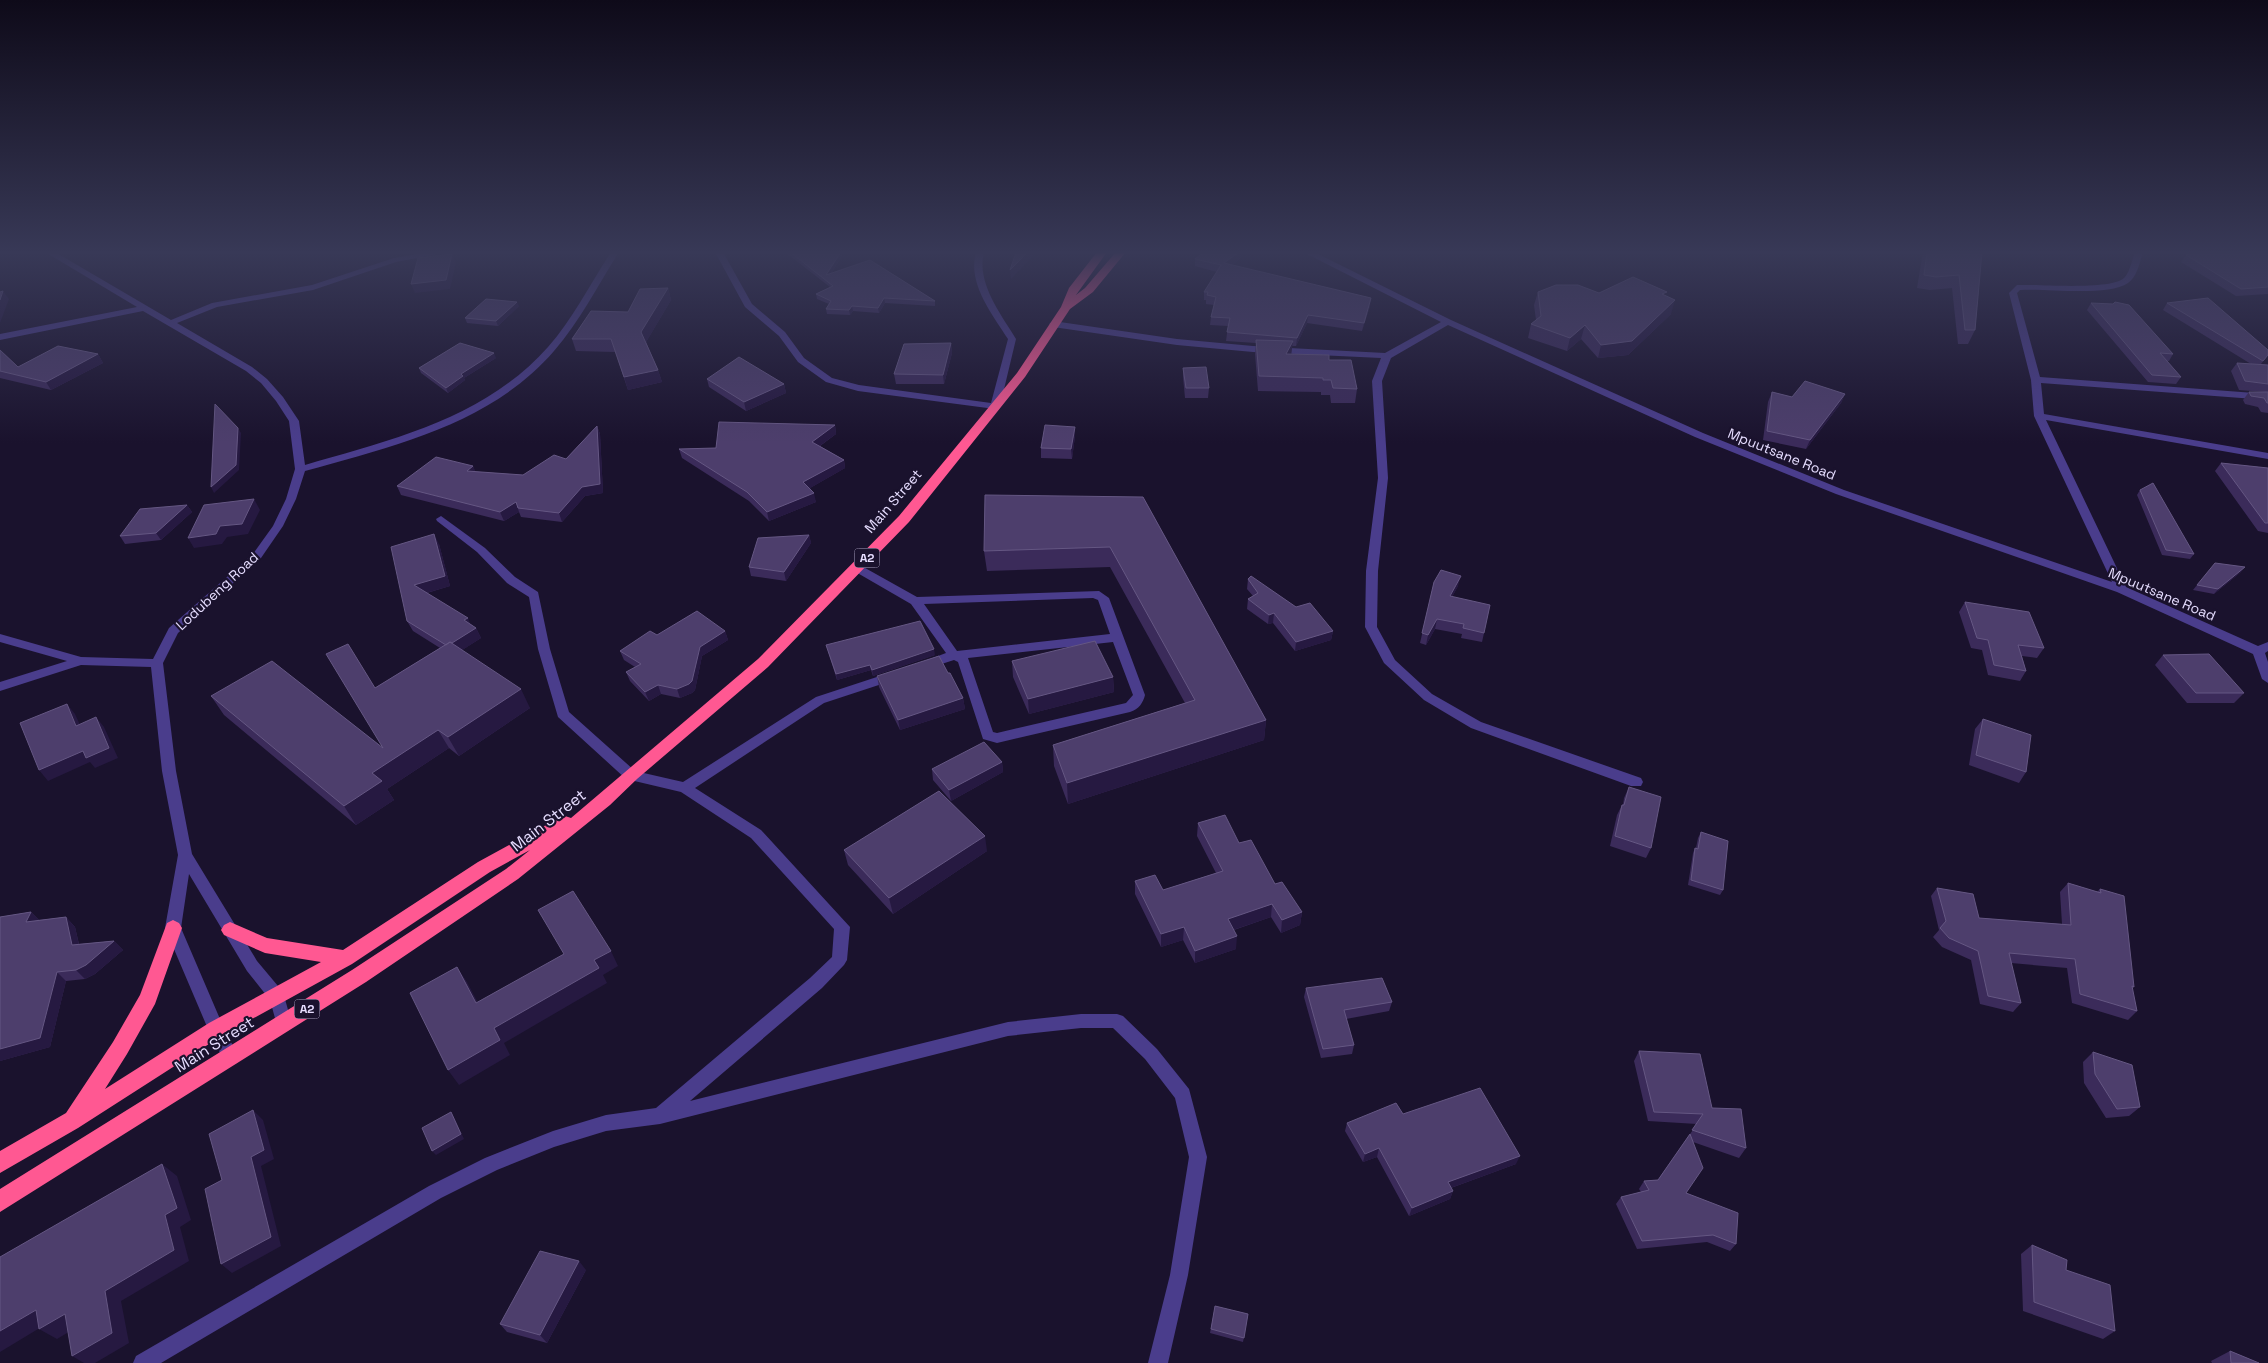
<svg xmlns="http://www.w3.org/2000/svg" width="2268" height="1363" font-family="'Space Grotesk',sans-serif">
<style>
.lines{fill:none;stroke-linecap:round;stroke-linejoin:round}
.minor{fill:#4a3d8c;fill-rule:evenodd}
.highway{fill:#ff5892;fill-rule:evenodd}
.wall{fill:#3b2b5a}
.shaded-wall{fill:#261941}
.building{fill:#4d3e6c;stroke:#655783}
.labels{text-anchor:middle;stroke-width:4.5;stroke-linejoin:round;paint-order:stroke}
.shield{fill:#1a122d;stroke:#a9a0c0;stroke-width:1}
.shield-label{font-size:12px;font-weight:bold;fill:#e6ddff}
.street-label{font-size:14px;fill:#e6ddff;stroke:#1a122d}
.near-street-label{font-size:16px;fill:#e6ddff;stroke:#1a122d}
</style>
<rect width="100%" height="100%" fill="#1a122d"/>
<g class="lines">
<path class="minor" d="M45,252H55L171,320L212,303L312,285L394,258L428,252H448L396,262L313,290L217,307L177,323L252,367L267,379L283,397L299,421L305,465C392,440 485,418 548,347C573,319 590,284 611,252H619C598,285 580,321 554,351C491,424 394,446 305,471L296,499L283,526L261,558L178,633L163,663L176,771L192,854L257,961L283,992L292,1024L290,1029L284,1031L278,1029L270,1000L247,971L189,874L181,928L223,1026L239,1058L237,1063L231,1065L225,1063L208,1029L165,928L178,855L162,771L151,667L81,665L0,691V682L67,661L0,642V634L81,657L153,659L169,628L253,554L273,526L286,499L295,469L289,421L276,401L261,383L246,371L143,311L0,340V334L137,307Z
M715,252H723L752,304L785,332L804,358L832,378L859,385L991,403L1008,339C992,314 967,283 976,252H984C976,283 1001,314 1016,339L1000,406L995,409L858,391L826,382L798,362L779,336L745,307Z
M1303,252H1314L1451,320L1703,433L1844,490L2112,582L2034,416L2031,380L2009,293L2017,285C2037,284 2114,291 2125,277C2130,271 2132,260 2135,252H2143C2140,262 2137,277 2128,283C2107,297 2046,288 2020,290L2017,293L2040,377L2268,394V400L2041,383L2044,414L2268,453V459L2046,420L2126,587L2258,646L2268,642V651L2265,653L2268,662V683L2262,679L2253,654L2117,592L1836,494L1695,437L1448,325L1391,358L1382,381L1388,478L1378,571L1377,627L1395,660L1432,694L1481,722L1641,778L1643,782L1641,786H1631L1471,728L1424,700L1384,663L1365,627L1366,571L1378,478L1372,381L1381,358L1253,352L1177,345L1053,327L1049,324L1053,321L1177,339L1253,346L1385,353L1441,322Z
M441,516L485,548L515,577L538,592L550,649L569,712L635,771L683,782L816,697L889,673H897L899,676L897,679L824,703L695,788L761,830L850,927L847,960L844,965L822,988L690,1101L1008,1022L1081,1014H1117L1123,1016L1157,1049L1189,1089L1207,1157L1188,1275L1168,1363H1148L1170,1275L1189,1157L1175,1098L1145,1059L1113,1028H1081L1008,1036L660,1124L606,1131L554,1147L497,1170L441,1198L161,1363H133L136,1356L429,1186L485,1158L553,1131L606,1115L656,1108L810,978L832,957L834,929L751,838L681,792L626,779L558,717L538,649L529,597L507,583L477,552L437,521L436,519Z
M858,564L917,597L1099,591L1109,598L1145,695C1143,703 1139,709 1130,712L997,743L983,739L958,662L954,660L926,669L922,668L920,665L922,662L946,653L911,604L854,571L852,568L854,565ZM1093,598L1098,600L1110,634L957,651L924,604ZM1113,642L1133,695L1126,703L997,733L993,732L968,658Z"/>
<path class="highway" d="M1097,252H1107L1076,295L1085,288L1116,252H1126L1093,292L1070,309L1025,377L909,522L768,667L637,779L610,805L518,879L366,982L0,1212V1189L352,970L506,869L530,850L490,872L352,964L223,1035L78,1128L0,1173V1151L66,1113L113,1042L140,995L167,923L173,920L179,923L182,928L155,1004L127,1054L105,1089L209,1023L321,962L265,953L224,935L221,930L224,925L230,922L267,938L343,950L478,862L559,818L565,816L571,818L758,659L899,516L1017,373L1061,307L1069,288Z"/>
</g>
<path class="wall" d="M785,252H844L831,274L935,301V306L885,303L879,313L853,311L850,315L827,314L826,309L829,304L817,299L816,294L830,287Z
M1204,252H1243V256L1232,265L1370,306L1362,331L1307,323L1296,346H1292L1291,354L1329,360L1357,389L1355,403H1331L1330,395H1321V392L1258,391L1255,354L1256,343L1226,341L1228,326L1210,325L1211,317L1214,305L1206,304V300H1204V292L1217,272L1195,266V259Z
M1923,252H1982L1975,330L1968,344H1958L1952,288L1930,290L1917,288Z
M2069,252H2096L2095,253Z
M2268,252V294L2236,296L2181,262L2186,255Z
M668,288L671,300L646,342L658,370L662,382L628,390L615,352L576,351L572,339L628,312Z
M1538,292L1599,293L1666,296L1671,314L1628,355L1598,358L1581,339L1567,351L1528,338L1531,324L1536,320L1534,305Z
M2091,303L2173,354L2169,361H2167L2181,377L2176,384L2148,382L2087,310Z
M2167,303L2268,355L2261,364L2268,365V413L2261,412L2258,407L2245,404L2243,400L2249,392H2265L2239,390L2231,371L2237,363L2251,364L2163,310Z
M519,306L498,326L467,323L465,318Z
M951,343L952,353L944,384H896L894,374Z
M0,350L18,367L98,354L103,363L51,390L0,378Z
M496,358L464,378L465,380L448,393L421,373L419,368Z
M1183,368L1209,388L1208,398H1185L1183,377Z
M707,379L784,384L786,393L746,411L709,387Z
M1772,392L1792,397L1845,394L1841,403L1806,449L1763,440L1768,402Z
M835,425L836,434L820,446L844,460L845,468L810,488L816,502L769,521L749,501L682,458L679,449L716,448Z
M597,426L600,434L603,493L585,496L562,522L521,517L519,512L504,521L401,495L397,486L473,466L475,472L523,475L566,459Z
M1075,436L1072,459L1041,458V448Z
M2221,463L2268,468V533L2258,531L2215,471Z
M2140,490L2194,554L2190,559L2162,555L2137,495Z
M1143,497L1266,720L1264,740L1068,804L1054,766L1053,745L1185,703L1110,567L987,571L984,551Z
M187,505L192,512L161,540L125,544L120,536Z
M809,535L811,543L786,581L751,576L749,567Z
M439,544L450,586L427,593L476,628L481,638L462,650L530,708L459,756L449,748L387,789L394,800L356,825L224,715L211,696L383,748L375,688L440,648L413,631L407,621Z
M2241,572L2214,594L2193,590L2197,585Z
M1248,579L1296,607L1333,631L1331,640L1295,651L1273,623L1268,624L1247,609L1248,599L1253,596L1247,589Z
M1434,582L1458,586L1452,597L1484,633L1482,642L1461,638L1462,634L1435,629L1426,645L1420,643Z
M1965,602L2044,648L2037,658L2022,656L2026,671L2020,681L1988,675L1982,650L1971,648L1959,612Z
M725,631L728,640L702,656L695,690L692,693L680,698L661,694L649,701L630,681L626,672L635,667L624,660L620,651L657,635Z
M826,645L935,655L873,676L871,670L837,680Z
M2163,655L2244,693L2234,703H2187L2155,665Z
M1012,661L1113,677L1114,692L1029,714L1013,677Z
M948,673L963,698L965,709L900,730L879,687L877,676Z
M1983,719L2026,772L2019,783L1969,765L1975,729Z
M1002,762L1003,772L951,801L933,780L932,769Z
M1629,787L1651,848L1646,858L1610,846L1617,815L1622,805H1623L1624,798Z
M1198,823L1239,843L1275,884L1302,912L1300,925L1281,933L1271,917L1234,930L1236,949L1195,963L1183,940L1161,947L1135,894V881L1163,890L1216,873L1197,836Z
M1701,832L1723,890L1720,895L1688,885L1693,853L1695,848H1696L1698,838Z
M844,850L987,851L893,914L848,865Z
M2068,883L2097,892L2100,889L2134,987L2132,988L2137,1011L2128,1020L2072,1003L2067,968L2011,963L2021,1003L2013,1012L1980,1004L1971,960L1942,947L1933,937L1939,930L1931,896L1937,888L1979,918L2062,924L2060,892Z
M31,912L39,920L66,917L75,927L79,944L114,941L123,950L95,974L85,979L66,981L50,1047L0,1061V917Z
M1306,988L1392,1002L1389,1011L1346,1019L1354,1045L1352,1054L1321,1058L1304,997Z
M1639,1051L1712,1108L1746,1148L1739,1158L1693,1142L1686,1193L1736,1244L1730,1251L1707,1242L1637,1249L1616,1204L1621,1197L1641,1192L1639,1189L1644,1181L1658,1180L1697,1124L1648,1121L1634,1061Z
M2093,1052L2140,1107L2129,1116L2106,1118L2084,1083L2083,1062Z
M1403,1114L1516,1164L1451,1188L1453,1191L1450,1199L1409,1216L1377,1157L1363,1162L1345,1131L1347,1123Z
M2032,1245L2066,1270L2115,1331L2103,1339L2023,1311L2021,1254Z
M586,1270L547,1343L507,1332L500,1324Z
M1215,1306L1248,1314L1243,1342L1210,1333Z
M2230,1351L2259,1363H2212L2211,1361Z"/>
<path class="shaded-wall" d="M841,252H844L827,280L826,275Z
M1028,252H1037L1011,279L1010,270Z
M1239,252H1243V256L1224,271V263Z
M452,254L456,263L450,289L415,293L411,284Z
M668,288L671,300L645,344L641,332Z
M3,291L9,299L0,323V300Z
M884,298L885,303L879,313L878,308Z
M1371,298L1370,306L1362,331L1364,323Z
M1675,300L1671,314L1628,355L1598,358L1601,345Z
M517,302L519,306L498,326L496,321Z
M852,306L853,311L850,315L849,310Z
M1308,315L1307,323L1296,346L1297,338Z
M1585,325L1581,339L1567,351L1570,338Z
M1293,341L1291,356L1286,354Z
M951,343L952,353L944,384L943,375Z
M494,353L496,358L464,378L465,380L448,393L446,388L461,374Z
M98,354L103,363L51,390L46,382Z
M658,370L662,382L628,390L624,377Z
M784,384L786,393L746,411L744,402Z
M1845,394L1841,403L1806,449L1810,440Z
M835,425L836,434L814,450L812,442Z
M597,426L600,434L603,493L585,496L562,522L559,513Z
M1075,427V436L1072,459L1071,449Z
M238,428L241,433L239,470L214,493L211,487Z
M844,460L845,468L805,491L803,482Z
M473,466L477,475L467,471Z
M814,493L816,502L769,521L767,512Z
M254,499L260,510L248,534L227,537L222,544L194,548L188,538L220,526Z
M516,502L519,512L504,521L500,512Z
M187,505L192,512L161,540L156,533Z
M434,534L439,544L450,586L419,595L414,585Z
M809,535L811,543L786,581L784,572Z
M2245,567L2241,572L2214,594L2218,589Z
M1461,576L1458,586L1447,606L1450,596Z
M1274,613L1273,623L1268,624L1269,615Z
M468,618L472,628L464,620Z
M1437,619L1435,629L1426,645L1428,635Z
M476,628L481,638L453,656L447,646Z
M725,631L728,640L702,656L695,690L692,693L680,698L677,689L700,647Z
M1333,631L1331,640L1295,651L1296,642Z
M934,649L935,655L873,676L872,670Z
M870,665L871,670L837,680L836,674Z
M1113,677L1114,692L1029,714L1028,699Z
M658,685L661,694L649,701L645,692Z
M521,689L530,708L459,756L448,737Z
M963,698L965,709L900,730L898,720Z
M67,704L75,714L85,736L76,726Z
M96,717L104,727L118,758L95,768L90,762L48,781L39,770Z
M1266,720L1264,740L1068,804L1067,783Z
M438,730L449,748L387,789L394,800L356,825L344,806L372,773Z
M1002,762L1003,772L951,801L949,790Z
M985,836L987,851L893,914L889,898Z
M1272,904L1271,917L1227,932L1228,919Z
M31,912L40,921L26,922Z
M1302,912L1300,925L1281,933L1282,920Z
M66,917L75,927L81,954L72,945Z
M1184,927L1183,940L1161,947V934Z
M1237,936L1236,949L1195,963V951Z
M114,941L123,950L95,974L85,979L76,970Z
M611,951L618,966L603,975L607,983L504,1043L510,1055L459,1085L448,1070L494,1028L594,960Z
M457,967L467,982L486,1018L476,1003Z
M57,972L66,981L50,1047L0,1061V1049Z
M253,1110L263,1120L274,1159L261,1166L281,1246L232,1273L221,1264L251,1157Z
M451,1112L454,1117L464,1139L436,1155L432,1151Z
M1379,1148L1377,1157L1363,1162L1365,1154Z
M1520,1156L1516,1164L1445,1190L1448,1182Z
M162,1164L177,1176L191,1220L180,1227L189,1261L121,1301L129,1343L95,1363H84L72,1356L105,1291L165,1215Z
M1453,1191L1450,1199L1409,1216L1412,1208Z
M579,1261L586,1270L547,1343L540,1335Z
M36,1310L53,1320L0,1352V1331Z
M65,1314L82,1324L57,1339L39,1329Z"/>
<path class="building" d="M790,252H841L826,275L870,260L935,301L884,298L878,308L852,306L849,310L826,309L831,301L816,294L833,286Z
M1016,252H1028L1010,270Z
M1204,252H1239L1224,263L1371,298L1364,323L1308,315L1297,338L1227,332L1230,318L1211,317L1216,297L1207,295L1208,292H1204L1221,265L1195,259Z
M1927,252H1982L1975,330H1965L1959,275L1936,277L1924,275Z
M2192,252H2268V287L2241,289L2186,255Z
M452,254L446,280L411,284L418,258Z
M1633,277L1667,292L1662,294L1675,300L1632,341L1601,345L1585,325L1570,338L1531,324L1541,316L1538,292L1556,285H1578L1599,293Z
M668,288L641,332L658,370L624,377L611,339H572L591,311L628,312L640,289Z
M3,291L0,300V292Z
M2208,298L2268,350V355L2263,361L2167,303Z
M486,299L517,302L496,321L465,318Z
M2115,302L2129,305L2173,354L2160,353L2181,377L2152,375L2091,303L2113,304Z
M1256,340L1293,341L1286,354L1329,355V360H1351L1357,389L1333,388L1331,380H1323V378L1259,376Z
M460,343L494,353L461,374L463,376L446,388L419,368Z
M951,343L943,375L894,374L904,344Z
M58,346L98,354L46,382L0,371V350L18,367Z
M739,357L784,384L744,402L707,379Z
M2237,363L2268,365V384L2245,381Z
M1206,367L1209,388H1186L1183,368Z
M1805,381L1845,394L1810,440L1767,431L1772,392L1792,397Z
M2249,392H2268V403H2267L2264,398L2251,396Z
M215,404L238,428L236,465L211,487Z
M719,422L835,425L812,442L844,460L803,482L814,493L767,512L747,492L679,449L716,448Z
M1045,425L1075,427L1071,449L1041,448Z
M597,426L600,484L582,487L559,513L518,508L516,502L500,512L397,486L436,457L473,466L467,471L523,475L554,455L566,459Z
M2221,463L2268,468V523H2265Z
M2153,483L2194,554L2166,550L2140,490Z
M985,495L1143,497L1266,720L1067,783L1053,745L1195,700L1110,547L984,551Z
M254,499L242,524L220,526L216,534L188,538L204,505Z
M187,505L156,533L120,536L140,509Z
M434,534L445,576L414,585L468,618L464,620L476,628L452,643L450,642L446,645L407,621L391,547Z
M809,535L784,572L749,567L758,538Z
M2215,563L2245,567L2218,589L2197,585Z
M1441,570L1461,576L1450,596L1490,605L1484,633L1463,628L1464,624L1437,619L1428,635L1422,633L1434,582Z
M1251,576L1296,607L1310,603L1333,631L1296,642L1274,613L1269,615L1248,599L1258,593L1248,579Z
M1965,602L2029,612L2044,648L2018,645L2026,671L1994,665L1988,640L1977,638Z
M697,611L725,631L700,647L692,681L689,684L677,689L658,685L645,692L626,672L641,664L620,651L650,631L657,635Z
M920,621L934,649L872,670L870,665L836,674L826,645Z
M1095,641L1113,677L1028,699L1012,661Z
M450,642L521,689L448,737L438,730L372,773L382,781L344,806L211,696L272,661L383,748L326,654L348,644L375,688Z
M2209,654L2244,693H2196L2163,655Z
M939,656L948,673H950L963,698L898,720L877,676Z
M67,704L76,726L96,717L109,748L86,758L83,751L39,770L20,723Z
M1983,719L2031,735L2026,772L1976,755Z
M984,742L1002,762L949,790L932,769Z
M1629,787L1661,797L1651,848L1615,836L1622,805H1624Z
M939,791L985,836L889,898L844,850Z
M1225,815L1239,843L1251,840L1275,884L1282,882L1302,912L1282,920L1272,904L1228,919L1237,936L1195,951L1184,927L1161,934L1135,881L1155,875L1163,890L1223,871L1198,823Z
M1701,832L1728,841L1723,890L1691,880L1695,848L1698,849Z
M2068,883L2101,893L2100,889L2124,896L2134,987L2132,986L2137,1011L2080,994L2075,959L2009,953L2021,1003L1988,996L1978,951L1949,938L1940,928L1946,921L1937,888L1973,894L1979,918L2071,925Z
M573,891L611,951L594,960L599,968L494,1028L500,1040L448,1070L410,993L457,967L476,1003L564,954L538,910Z
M31,912L26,922L66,917L72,945L114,941L86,965L76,970L57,972L40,1038L0,1049V917Z
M1382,978L1392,1002L1344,1010L1354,1045L1323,1049L1306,988Z
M1639,1051L1700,1054L1712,1108L1741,1109L1746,1148L1692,1130L1703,1114L1654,1112Z
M2093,1052L2132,1065L2140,1107L2117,1109L2095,1074Z
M1480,1088L1520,1156L1448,1182L1453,1191L1412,1208L1379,1148L1365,1154L1347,1123L1396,1103L1403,1114Z
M253,1110L264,1150L251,1157L271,1237L221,1264L205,1189L222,1180L209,1134Z
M451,1112L461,1134L432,1151L422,1128Z
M1690,1134L1703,1168L1686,1193L1738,1213L1736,1244L1713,1235L1642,1241L1621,1197L1649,1190L1644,1181L1658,1180Z
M162,1164L177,1208L165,1215L174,1250L105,1291L112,1333L72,1356L65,1314L39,1329L36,1310L0,1331V1257Z
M2032,1245L2067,1260L2066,1270L2110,1285L2115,1331L2034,1302Z
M540,1251L579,1261L540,1335L500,1324Z
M1215,1306L1248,1314L1244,1338L1211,1329Z
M2230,1351L2259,1363H2231Z"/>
<linearGradient id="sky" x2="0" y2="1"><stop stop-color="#0e0a19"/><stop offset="0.57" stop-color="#383957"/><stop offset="1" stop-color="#383957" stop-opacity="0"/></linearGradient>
<rect width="2268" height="443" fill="url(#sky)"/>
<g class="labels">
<g class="shield">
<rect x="854.5" y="548.5" width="25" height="19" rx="4"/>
<rect x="294.5" y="999.5" width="25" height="19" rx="4"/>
</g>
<g class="shield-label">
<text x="867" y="562">A2</text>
<text x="307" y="1013">A2</text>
</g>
<g class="street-label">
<text transform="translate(1782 454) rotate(22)" y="5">Mpuutsane Road</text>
<text transform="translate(893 501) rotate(-49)" y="5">Main Street</text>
<text transform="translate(217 591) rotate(-43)" y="5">Lodubeng Road</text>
<text transform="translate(2162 594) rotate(23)" y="5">Mpuutsane Road</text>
</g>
<g class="near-street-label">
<text transform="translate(548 820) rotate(-38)" y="6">Main Street</text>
<text transform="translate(214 1044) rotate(-32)" y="6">Main Street</text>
</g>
</g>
</svg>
